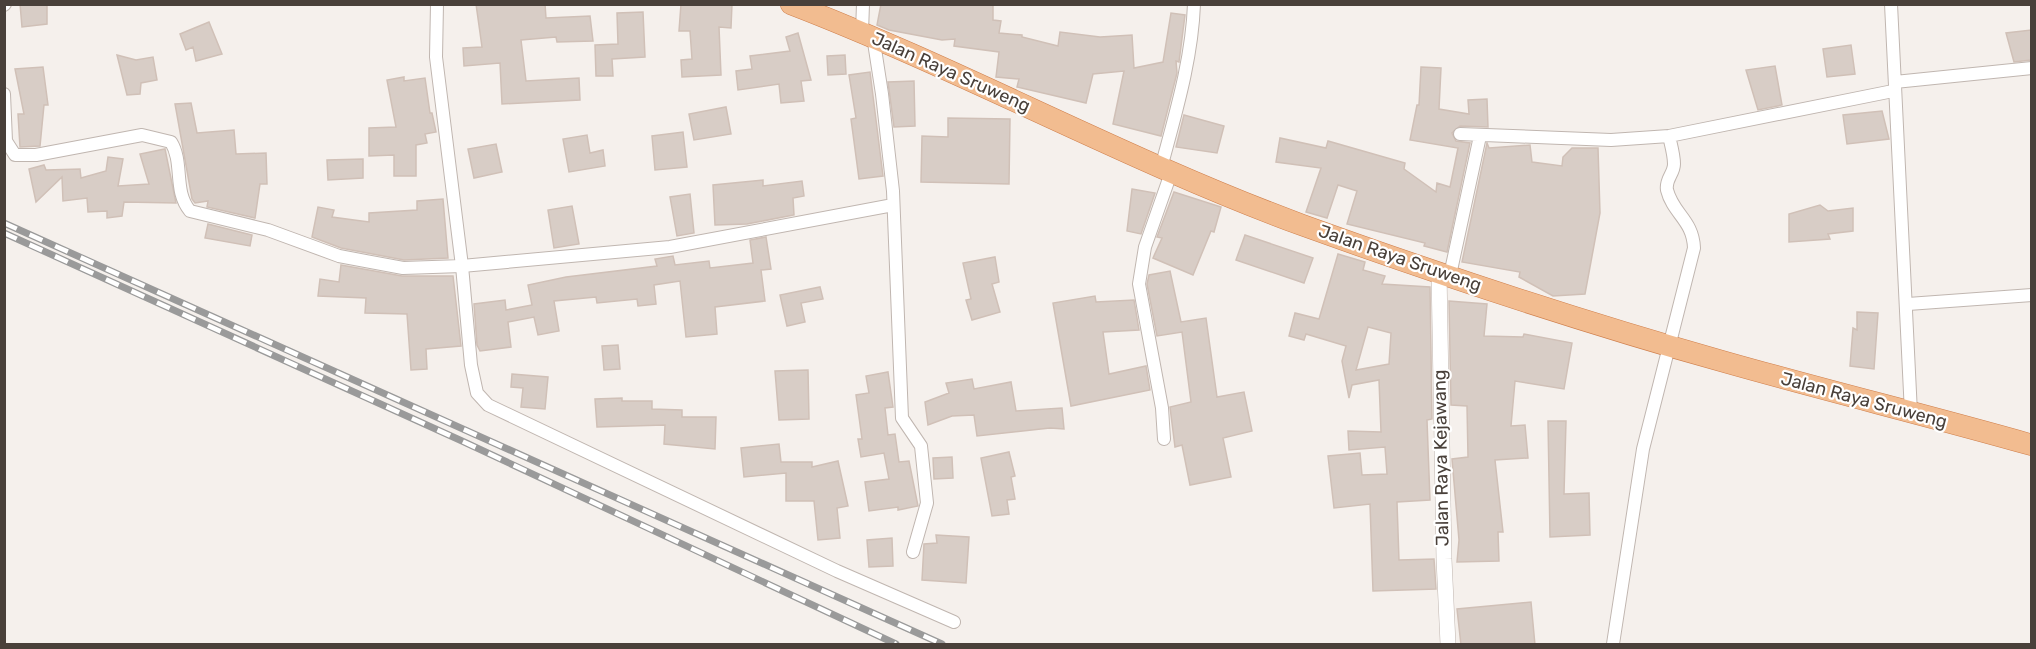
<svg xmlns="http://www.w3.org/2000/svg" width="2036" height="649" font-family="Rubik,sans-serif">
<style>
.building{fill:#d8cdc6;stroke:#d0c0b7;stroke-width:1.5;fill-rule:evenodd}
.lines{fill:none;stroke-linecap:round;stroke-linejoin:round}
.minor-casing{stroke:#c0b6b0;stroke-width:14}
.tertiary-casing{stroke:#c0b6b0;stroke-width:16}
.trunk-casing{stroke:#cf7f4c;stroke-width:22}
.minor{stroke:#fff;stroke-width:12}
.tertiary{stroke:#fff;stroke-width:15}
.trunk{stroke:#f2bc90;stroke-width:21}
.rail-casing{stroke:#9a9a9a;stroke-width:7}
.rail{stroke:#fff;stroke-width:4.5;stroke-dasharray:14;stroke-linecap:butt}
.labels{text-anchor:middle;stroke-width:4.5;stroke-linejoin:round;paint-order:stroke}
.street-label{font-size:18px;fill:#49403a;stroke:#fff}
</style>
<rect width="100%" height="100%" fill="#f5f0ec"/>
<path class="building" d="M20,4H47V24L22,27Z
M476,4H545L546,18L590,16L593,41L557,42L556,37L521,40L526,81L579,78L580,100L502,104L500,63L464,66L463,48L482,47Z
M681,4H732L731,28L719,27L721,75L682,77L681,60L692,59L690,31H679Z
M881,4H993V20L1001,21L999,33L1022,35V37L1058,46L1060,32L1100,37L1132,35L1134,68L1163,62L1171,13L1185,15L1179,62L1176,61L1177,73L1161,136L1113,124L1124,71L1093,74L1086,103L1017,87L1019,79L996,77L999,52L954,46L955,39L942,40L889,30L877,25Z
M643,12L645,57L612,59L613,76H596L595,45L618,44L617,13Z
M209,22L222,54L196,61L193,47L186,50L180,34Z
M2031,30V60L2014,62L2006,33Z
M798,33L811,80L801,81L804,101L781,103L779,84L738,90L736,71L752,69L750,56L790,51L786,37Z
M1851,45L1855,74L1827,77L1823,49Z
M117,55L136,60L153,57L157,80L141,83L140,94L127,95Z
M845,55L846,74L828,75L827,56Z
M1775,66L1782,105L1758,110L1746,70Z
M43,67L48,105H44L40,146L20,147L18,114H24L15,69Z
M1421,67L1441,68L1439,109L1469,114L1468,100L1487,99L1488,127L1460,126L1452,133L1456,141L1470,143L1447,252L1424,246L1425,243L1347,224L1357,191L1338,185L1327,218L1306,212L1321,168L1276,162L1280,138L1326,148L1328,141L1405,163L1404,169L1436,192L1437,183L1450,187L1458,148L1410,140L1417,105H1419Z
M870,72L883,176L859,179L851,119L856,118L849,75Z
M404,77V81L425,78L430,113H432L436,132L425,134L427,143L416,145V176H394V155L369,156V128L396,127L387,80Z
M914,81L915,126L894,127L888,82Z
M191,103L197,133L234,130L236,154L266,153L267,184H260L255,218L207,207L208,201L195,203L192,199L175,104Z
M726,107L731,134L694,140L689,114Z
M1882,111L1889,139L1847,144L1843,115Z
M1184,115L1224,126L1217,153L1176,147Z
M948,118L1010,119L1009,184L921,182L922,136L948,137Z
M683,132L687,167L655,170L652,136Z
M587,135L590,153L603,150L605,166L569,172L563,139Z
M1487,143L1489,148L1530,145L1532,162L1562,166L1563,157L1572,148H1598L1600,213L1585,294L1553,296L1519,277L1520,272L1462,262Z
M496,144L502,172L474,178L468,149Z
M165,149L176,203L124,202L122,216L107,218V211L88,212L87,198L63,201L62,177L36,202L29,169L44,165L46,170L80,169L81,178L106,171L108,157L123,159L118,186L149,184L140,154Z
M363,159V178L328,180L327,160Z
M763,180V186L802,181L804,196L793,198L794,215L747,224L715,225L713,185Z
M1132,189L1155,193L1141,234L1127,231Z
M1174,192L1221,207L1214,232L1211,231L1193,275L1153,258L1162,238L1157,237Z
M690,194L694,233L677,236L670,197Z
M443,199L448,258L404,260L341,248L312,237L318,207L334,210L332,217L369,222V213L417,210V201Z
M1820,205L1828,211L1853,208V231L1828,234L1830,239L1789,242V214Z
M572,206L579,244L554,248L548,210Z
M208,224L252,235L250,246L205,238Z
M1245,235L1313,258L1304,283L1236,260Z
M766,237L771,269L761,270L765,301L715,307L717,334L686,337L680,281L654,285L656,304L638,306L637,299L597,303L596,297L554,301L559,331L538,335L534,317L508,322L511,347L480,351L477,345L474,304L505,300L506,310L532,305L528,285L566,277L657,266L655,259L673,256L675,265L709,261L710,268L753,263L750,240Z
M1338,254L1365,262L1363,270L1385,276L1382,284L1430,287L1432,419L1427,420L1430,500L1397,502L1399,560L1434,559L1436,589L1373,591L1370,504L1334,508L1328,456L1360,453L1362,475L1387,474L1385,447L1349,450L1348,431L1381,432L1379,380L1352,385L1349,398L1342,361L1346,346L1306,334L1304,340L1289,336L1295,313L1319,319ZM1368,327L1391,333L1389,364L1356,370Z
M995,257L999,282L992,284L1000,312L972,320L966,300L971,299L963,263Z
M341,265L402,276H453L461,346L426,349L427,369L411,370L407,314L365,313L366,298L318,296L320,279L339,282Z
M1170,271L1181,322L1206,318L1217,397L1244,392L1252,431L1223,438L1231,477L1190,485L1182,445L1175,447L1170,407L1191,402L1182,332L1157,336L1147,284L1149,275Z
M820,287L823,299L801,303L805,322L787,326L780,295Z
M1095,296L1096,302L1134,300L1139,330L1103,332L1109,374L1146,366L1150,390L1071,406L1053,303Z
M1449,301L1487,304L1484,336L1523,337L1524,334L1572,343L1564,389L1515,381L1511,426L1525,425L1528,458L1495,460L1503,532H1498L1499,561L1457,562L1459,540L1452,459L1468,457L1467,406L1451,405Z
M1857,312L1878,313L1874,369L1850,366L1853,328L1857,330Z
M618,345L620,369L604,370L602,346Z
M808,370L809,419L779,420L775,371Z
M888,372L893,407L885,408L888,435L895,434L899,462L909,461L918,506L898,510V507L869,511L865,482L889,479L884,453L861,457L858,439H862L856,395L869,393L866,376Z
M512,374L548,377L545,409L521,407L523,388L511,387Z
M972,379L974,389L1011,382L1016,411L1062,408L1064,429L1050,428L977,436L974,415L952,416L928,425L925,402L949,393L946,383Z
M622,398V401H652V409L682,410V417H716L715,449L664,444L665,425L597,427L595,399Z
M1548,421H1566L1564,494L1589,493L1590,535L1550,537Z
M779,444L781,462H812V467L838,461L848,506L837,508L840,538L818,540L814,501H786V473L744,477L741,448Z
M1009,452L1015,476L1011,477L1015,499L1007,500L1009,514L992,516L981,458Z
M952,457L953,478L934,479L933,458Z
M936,535L969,537L966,583L922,580L924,544L937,543Z
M892,538L893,566L869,567L867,540Z
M1531,602L1535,645H1461L1457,609Z"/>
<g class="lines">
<defs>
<path id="minor" d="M437,4L436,57L462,266L471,365L477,393L488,405L837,571L954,622
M1891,4L1911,413
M4,5L5,4
M862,32L863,4
M873,36L882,94L893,191L902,418L921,446L927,503L913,552
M1895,82L2032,68
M4,94L6,141L15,155H36L142,135L171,142C184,163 173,191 190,211L268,230L339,256L403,268L462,266L670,247L893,205
M1460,134L1611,140L1669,136L1893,91
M1161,168C1175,115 1192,60 1194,4
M1450,275L1480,136
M1908,304L2032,295
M1164,439L1162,408L1139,284L1145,247L1171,173
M1613,644L1643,449L1694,248C1693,220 1673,214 1667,190C1665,179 1674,174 1674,164C1674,155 1671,145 1669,136"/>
<path id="tertiary" d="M1439,271L1444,559L1448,644"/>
<path id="trunk" d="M791,4C965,71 1128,161 1302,225C1441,275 1582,322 1725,362C1827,391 1930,416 2032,445"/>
</defs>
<use href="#minor" class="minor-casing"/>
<use href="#tertiary" class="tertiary-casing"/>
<use href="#trunk" class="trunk-casing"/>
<use href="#minor" class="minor"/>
<use href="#tertiary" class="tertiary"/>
<use href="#trunk" class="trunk"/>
<defs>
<path id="rail" d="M4,223L942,644
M4,233L462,441L896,644"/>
</defs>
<use href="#rail" class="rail-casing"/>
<use href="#rail" class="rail"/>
</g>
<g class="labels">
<g class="street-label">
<text transform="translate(951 72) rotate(24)" y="6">Jalan Raya Sruweng</text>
<text transform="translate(1400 258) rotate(19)" y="6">Jalan Raya Sruweng</text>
<text transform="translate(1864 400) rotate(15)" y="6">Jalan Raya Sruweng</text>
<text transform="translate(1441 458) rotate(-91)" y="6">Jalan Raya Kejawang</text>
</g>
</g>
<rect width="2036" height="649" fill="none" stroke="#49403a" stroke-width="12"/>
</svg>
